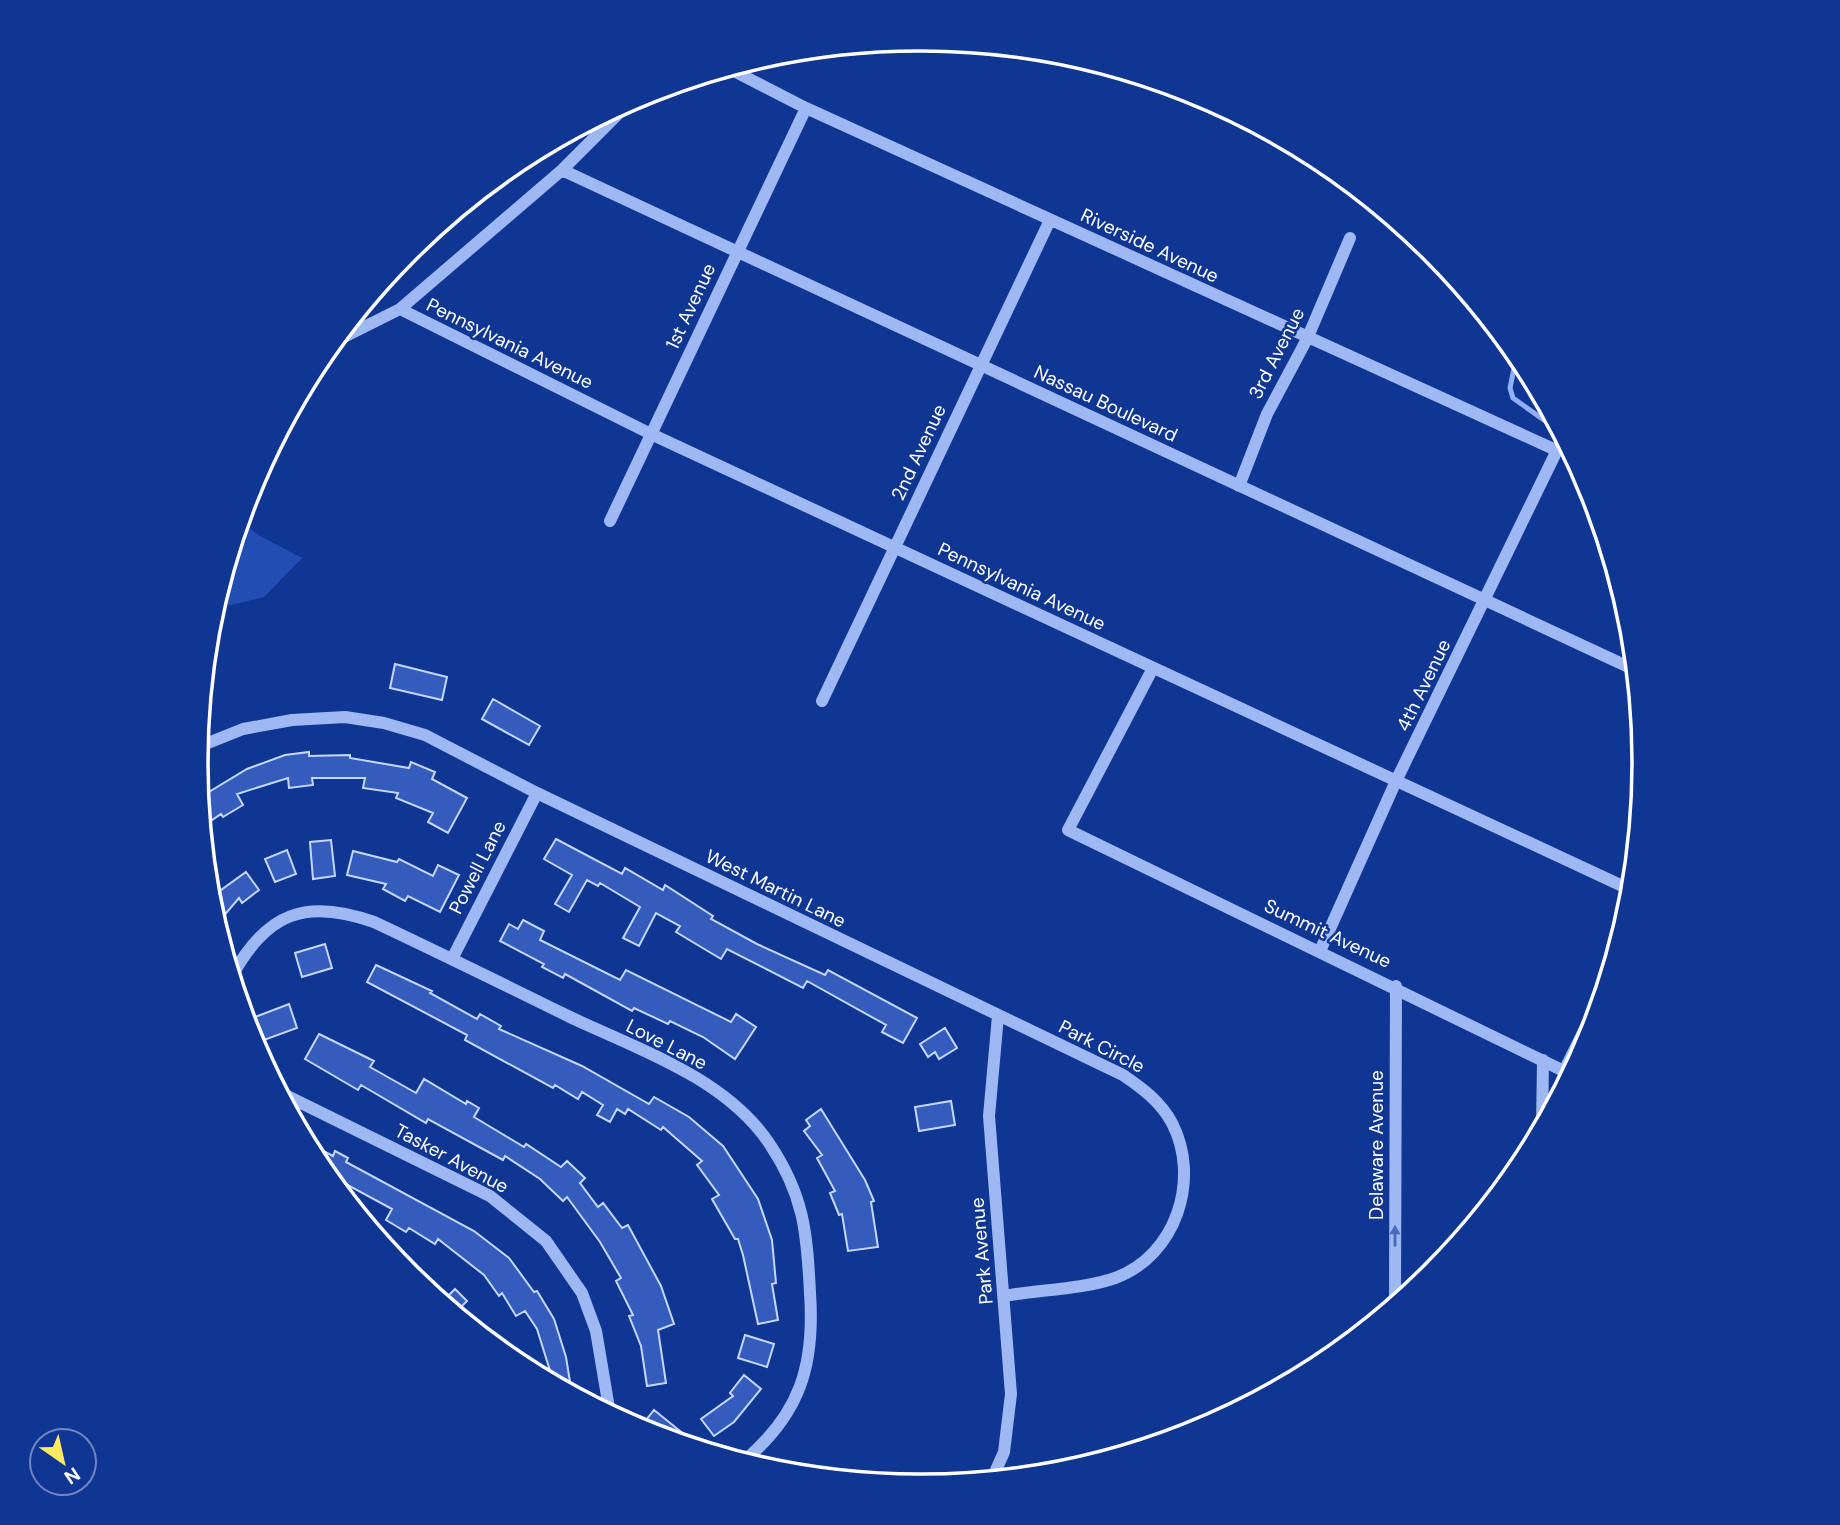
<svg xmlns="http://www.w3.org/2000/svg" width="1840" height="1525" font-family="'DM Sans',sans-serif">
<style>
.green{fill:#224eb4}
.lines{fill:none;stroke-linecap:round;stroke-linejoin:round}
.stream{stroke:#8fb0f7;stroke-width:5}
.building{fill:#345cbc;stroke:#c6d7fe;stroke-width:2}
.minor{stroke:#9eb8f3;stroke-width:12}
.oneway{fill:#496aba}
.labels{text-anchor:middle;stroke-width:5;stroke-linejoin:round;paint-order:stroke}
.street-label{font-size:19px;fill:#fff;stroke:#103694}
.rim{fill:none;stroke:#fff;stroke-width:3.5}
</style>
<rect width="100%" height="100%" fill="#103694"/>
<path class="green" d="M240,521L260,536L302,558L264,597L214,609Z"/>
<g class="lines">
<path class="stream" d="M1517,354L1510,388L1513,398L1551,425
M1573,460L1576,461"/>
</g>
<path class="building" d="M395,664L447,677L442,700L390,688Z
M493,699L540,726L529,745L482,719Z
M309,752V756L350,755V758L409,768L411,762L435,772L432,779L467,798L448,833L428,822L433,813L396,798L398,793L363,788L365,778H312L313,785L289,788L288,778L237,794L243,805L223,817L221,814L202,827L199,798L247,769L285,755Z
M556,839L622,874L625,868L663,890L665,885L713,916L711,919L757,944L825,975L828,970L917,1018L903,1043L882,1032L886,1025L807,981L803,988L727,949L721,959L676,932L680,926L656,913L639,946L623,938L640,907L600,883L598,886L587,880L569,912L555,904L572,875L544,859Z
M331,840L335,876L313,879L310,842Z
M287,850L296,874L275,882L265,859Z
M353,851L397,862L399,859L433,876L438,865L459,875L440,912L408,896L405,901L383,889L386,884L347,875Z
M246,872L259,890L242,903L239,898L216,925L210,903L221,890Z
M523,920L544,931L540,940L620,980L626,970L731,1022L736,1014L756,1027L735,1059L703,1037L670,1021L668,1024L634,1008L632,1011L565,974L563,978L542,967L544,964L500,941L509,924L518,929Z
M325,944L332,968L302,977L295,953Z
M376,965L432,991L430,993L477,1019L480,1014L501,1026L499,1029L582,1066L649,1104L654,1097L689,1117L723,1146L758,1199L772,1240L776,1283L772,1284L778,1320L758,1324L743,1255L738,1239H735L712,1199L719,1195L697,1165L702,1161L663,1127L661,1130L628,1109L625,1114L617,1109L610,1122L597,1115L603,1105L582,1092L578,1099L555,1085L553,1088L465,1040L467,1035L367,982Z
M289,1004L297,1028L264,1040L255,1017Z
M945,1028L957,1048L939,1059L935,1052L928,1057L920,1044Z
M319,1034L374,1061L370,1067L416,1093L424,1079L466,1104L467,1101L479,1108L474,1117L524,1147L526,1144L561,1167L567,1161L585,1178L580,1183L598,1207L603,1203L622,1228L628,1225L661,1286L674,1324L658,1330L666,1383L647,1386L641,1346L629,1316L633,1315L616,1281L621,1278L600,1242L567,1197L563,1201L540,1179L505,1156L503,1160L428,1119L426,1123L361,1085L358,1090L305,1059Z
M951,1101L955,1125L919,1131L915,1107Z
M821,1109L865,1180L874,1201L871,1202L878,1247L848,1251L842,1214L839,1215L830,1193L835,1191L817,1158L822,1155L804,1131L810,1126L806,1120Z
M306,1142L333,1156L335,1151L348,1158L346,1162L474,1231L509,1258L534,1292L537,1291L554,1319L566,1357L572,1394L539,1376L551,1374L537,1329L525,1311L516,1316L502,1293L499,1296L484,1275L438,1239L435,1244L409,1228L406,1232L386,1220L392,1209L346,1184L341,1193L318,1164Z
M455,1289L467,1301L455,1313L442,1302Z
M745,1335L774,1344L767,1367L738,1358Z
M744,1375L761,1389L734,1422L714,1436L701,1419L733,1396L730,1393Z
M654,1410L701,1448V1449L639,1429Z"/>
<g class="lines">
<path class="minor" d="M728,68L806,108L1558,451
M562,170L1635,670
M400,309L651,434L1631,890
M332,343L400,309L562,170L633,99
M1239,486L1267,414L1307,339L1350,238
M610,521L806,108
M1153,668L1068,830L1570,1074
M822,701L1050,220
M198,747L243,729L292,720L345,717L384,723L425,735L537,793L1123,1075C1142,1088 1161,1102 1172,1123C1201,1179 1176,1256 1115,1278C1085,1289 1037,1290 1004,1296
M1320,951L1396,781L1563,438
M452,959L537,793
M232,976C267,912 307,898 374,922C440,953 505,985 570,1017C638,1049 725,1078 769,1143C804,1195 807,1232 810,1293C815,1366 800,1414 743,1462
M1564,1071L1603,993
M279,1092L490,1196L546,1241L582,1293L596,1331L610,1414
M1542,1128L1543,1060
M1395,1305L1396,986
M992,1479L1004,1452L1011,1394L989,1116L998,1016"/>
</g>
<defs><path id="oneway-solid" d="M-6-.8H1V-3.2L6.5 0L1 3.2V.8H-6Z" transform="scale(1.75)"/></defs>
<use class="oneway" href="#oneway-solid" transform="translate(1395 1236) rotate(-90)"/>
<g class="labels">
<g class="street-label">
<text transform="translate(1150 245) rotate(25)" y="7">Riverside Avenue</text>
<text transform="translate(690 306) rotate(-65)" y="7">1st Avenue</text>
<text transform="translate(510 343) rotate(26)" y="7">Pennsylvania Avenue</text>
<text transform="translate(1276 353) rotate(-63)" y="7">3rd Avenue</text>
<text transform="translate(1106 403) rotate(25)" y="7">Nassau Boulevard</text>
<text transform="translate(918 452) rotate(-65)" y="7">2nd Avenue</text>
<text transform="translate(1022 586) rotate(25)" y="7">Pennsylvania Avenue</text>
<text transform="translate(1423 685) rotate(-64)" y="7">4th Avenue</text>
<text transform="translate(477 867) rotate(-63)" y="7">Powell Lane</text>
<text transform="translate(776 888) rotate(26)" y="7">West Martin Lane</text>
<text transform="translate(1328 933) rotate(25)" y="7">Summit Avenue</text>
<text transform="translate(667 1044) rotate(27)" y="7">Love Lane</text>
<text transform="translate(1102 1046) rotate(27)" y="7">Park Circle</text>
<text transform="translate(1376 1145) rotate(-90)" y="7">Delaware Avenue</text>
<text transform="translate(452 1158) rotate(28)" y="7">Tasker Avenue</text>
<text transform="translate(981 1251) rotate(-95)" y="7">Park Avenue</text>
</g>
</g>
<path d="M0 0H1840V1525H0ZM919 51H921A711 711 0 0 1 1632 762V763A711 711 0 0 1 921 1474H919A711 711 0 0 1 208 763V762A711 711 0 0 1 919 51Z" fill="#103694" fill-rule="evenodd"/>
<path class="rim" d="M919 51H921A711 711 0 0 1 1632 762V763A711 711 0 0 1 921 1474H919A711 711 0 0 1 208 763V762A711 711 0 0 1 919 51Z"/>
<g transform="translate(63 1462) rotate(146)"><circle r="33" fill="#103694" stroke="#7086bf" stroke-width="2"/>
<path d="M0-5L12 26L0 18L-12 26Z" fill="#ffe960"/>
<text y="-10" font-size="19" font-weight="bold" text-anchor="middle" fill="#ffffff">N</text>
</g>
</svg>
